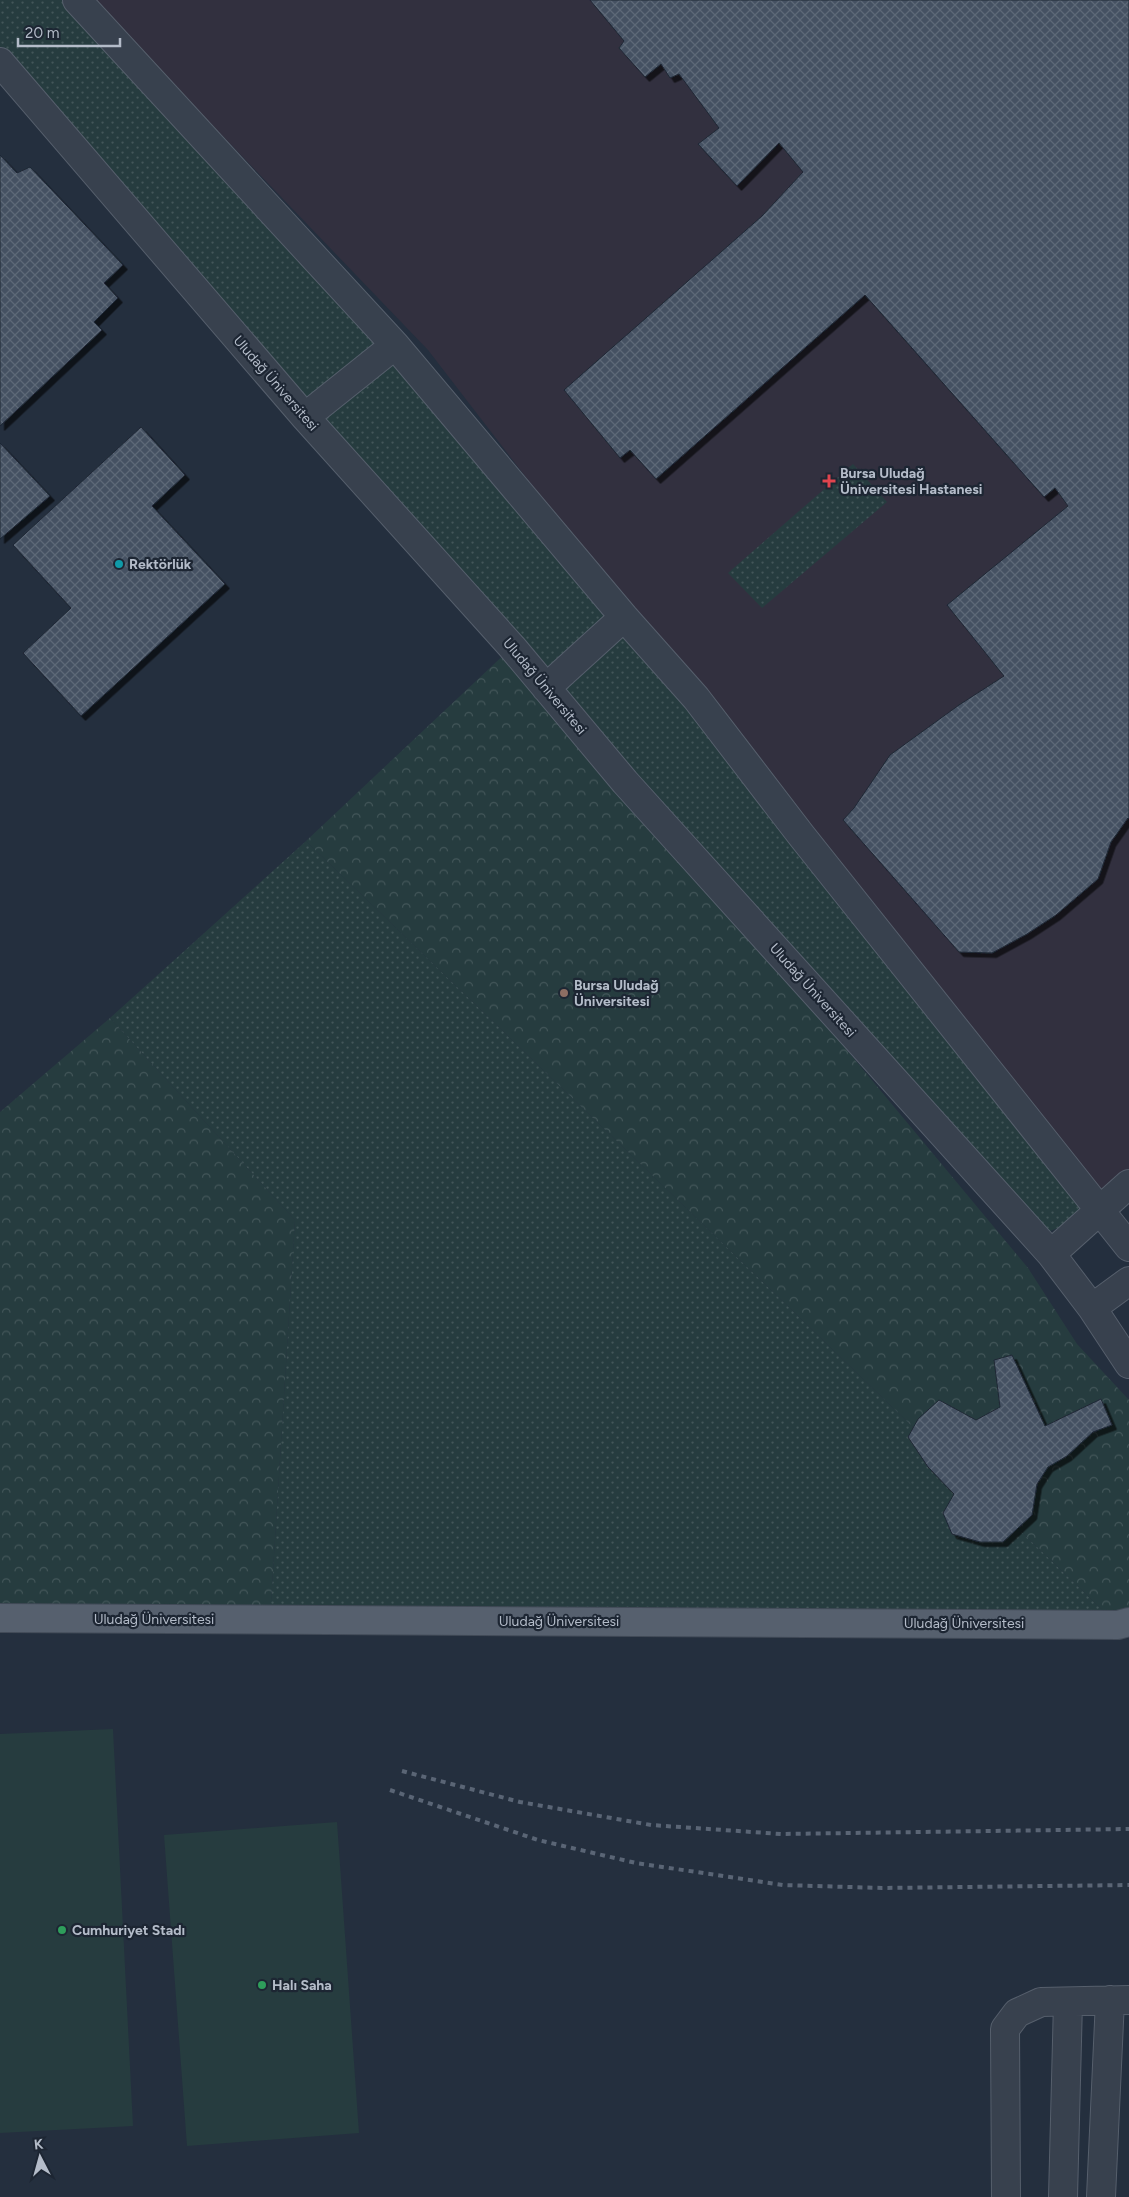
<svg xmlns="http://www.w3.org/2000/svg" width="1129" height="2197" font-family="Figtree,sans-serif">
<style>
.medical{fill:#32303f}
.grass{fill:url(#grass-dots)}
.forest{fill:url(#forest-crowns)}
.pitch{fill:#263c3f}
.building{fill:url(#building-cross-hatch);stroke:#1f2835;filter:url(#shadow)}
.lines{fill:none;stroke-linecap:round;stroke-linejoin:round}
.minor-casing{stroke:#565f6c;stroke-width:30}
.major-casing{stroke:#414a57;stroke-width:30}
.minor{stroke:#38414e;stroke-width:28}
.major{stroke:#56606e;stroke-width:28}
.rail{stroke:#5a6575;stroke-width:4;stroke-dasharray:5 5;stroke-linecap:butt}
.health-dot{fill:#e0444e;stroke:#1d2633;stroke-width:2}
.culture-dot{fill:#0f9aa8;stroke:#1d2633;stroke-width:2}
.education-dot{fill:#8d6e63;stroke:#1d2633;stroke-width:2}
.leisure-dot{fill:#2e9e5b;stroke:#1d2633;stroke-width:2}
.labels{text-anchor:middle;stroke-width:4.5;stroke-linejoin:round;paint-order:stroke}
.street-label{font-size:14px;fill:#b4bcc9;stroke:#1d2633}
.poi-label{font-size:14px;font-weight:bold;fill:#b4bcc9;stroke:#1d2633;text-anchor:start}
</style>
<defs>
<pattern id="grass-dots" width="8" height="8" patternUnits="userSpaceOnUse" patternTransform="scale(1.25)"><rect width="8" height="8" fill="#263c3f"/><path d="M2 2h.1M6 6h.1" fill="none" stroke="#435659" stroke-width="1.8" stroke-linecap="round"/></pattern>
<pattern id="forest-crowns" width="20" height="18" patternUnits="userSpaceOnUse" patternTransform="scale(1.25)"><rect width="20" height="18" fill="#263c3f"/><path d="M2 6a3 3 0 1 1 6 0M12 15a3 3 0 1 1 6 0" fill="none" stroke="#435659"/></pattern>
<pattern id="building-cross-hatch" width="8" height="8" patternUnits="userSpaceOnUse" patternTransform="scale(1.25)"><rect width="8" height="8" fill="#455162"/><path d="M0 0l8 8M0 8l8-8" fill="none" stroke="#5d6877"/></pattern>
<filter id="shadow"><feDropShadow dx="4.5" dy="4.5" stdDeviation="0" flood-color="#0009"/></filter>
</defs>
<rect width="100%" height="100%" fill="#242f3e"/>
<path class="medical" d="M92,0H1129V1184L1099,1211L801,835L428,350Z"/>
<path class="grass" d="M0,0H77L395,345L1099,1211L1048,1232L625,782L0,62Z
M853,464L887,502L762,608L728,573Z
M306,841L1118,1625L270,1619L295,1220L110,1018Z"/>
<path class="forest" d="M512,647L1028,1268L1077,1344L1129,1400V1622L1118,1625L306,841Z
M110,1018L295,1220L270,1619L0,1618V1112Z"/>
<path class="pitch" d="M113,1729L133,2126L0,2133V1734Z
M337,1822L359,2133L187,2146L164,1835Z"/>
<path class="building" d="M590,0H1129V819L1128,818L1111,842L1098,879L1056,915L1027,934L992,953L959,952L843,820L854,808L890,755L959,705L1004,676L947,605L1068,506L1055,488L1044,497L865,295L656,479L630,450L620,458L564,390L762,216L803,172L779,143L737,186L698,144L719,128L679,74L670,78L661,64L645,77L619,48L624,41Z
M0,155L17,173L30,167L123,265L104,283L118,298L94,322L102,330L0,426Z
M141,427L185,475L152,506L225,584L81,716L23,653L71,608L13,545Z
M0,443L50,496L0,539Z
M1012,1355L1045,1426L1101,1399L1112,1425L1093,1432L1067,1456L1048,1467L1037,1484L1032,1515L1003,1542H980L952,1534L943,1513L954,1494L928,1467L908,1437L918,1419L939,1400L976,1420L1000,1407L994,1360Z"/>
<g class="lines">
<defs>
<path id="minor" d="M77,0L395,345L624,617L696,698L801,835L1129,1247
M0,62L305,417L512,647L625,782L1051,1254L1092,1308L1129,1364
M305,417L395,345
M546,688L624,617
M1051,1254L1129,1184
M1092,1308L1129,1281
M1006,2197L1005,2029L1017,2013L1041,2002L1129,2000
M1063,2197L1068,2002
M1101,2197L1110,2000"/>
<path id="major" d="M0,1618L1118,1625L1129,1622"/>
</defs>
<use href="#minor" class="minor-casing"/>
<use href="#major" class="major-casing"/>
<use href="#minor" class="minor"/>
<use href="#major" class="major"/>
<path class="rail" d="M402,1771L520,1802L651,1825L781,1834L1129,1829
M390,1790L538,1840L636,1863L783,1885L882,1888L1129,1885"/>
</g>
<path class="health-dot" d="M826.5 473.5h5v5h5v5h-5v5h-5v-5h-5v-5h5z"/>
<circle class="culture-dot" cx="119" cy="564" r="5"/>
<circle class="education-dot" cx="564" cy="993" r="5"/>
<g class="leisure-dot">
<circle cx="62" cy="1930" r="5"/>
<circle cx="262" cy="1985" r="5"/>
</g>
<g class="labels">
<g class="street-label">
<text transform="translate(276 383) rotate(49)" y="5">Uludağ Üniversitesi</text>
<text transform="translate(545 686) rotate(50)" y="5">Uludağ Üniversitesi</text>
<text transform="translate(813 990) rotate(48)" y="5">Uludağ Üniversitesi</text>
<text x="154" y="1624">Uludağ Üniversitesi</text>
<text x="559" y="1626">Uludağ Üniversitesi</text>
<text x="964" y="1628">Uludağ Üniversitesi</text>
</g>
<g class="poi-label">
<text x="840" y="478">Bursa Uludağ<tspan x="840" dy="16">Üniversitesi Hastanesi</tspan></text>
<text x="129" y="569">Rektörlük</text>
<text x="574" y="990">Bursa Uludağ<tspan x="574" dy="16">Üniversitesi</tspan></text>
<text x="72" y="1935">Cumhuriyet Stadı</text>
<text x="272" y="1990">Halı Saha</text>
</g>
</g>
<g transform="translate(40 2157) rotate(354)" stroke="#1d2633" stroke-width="4" paint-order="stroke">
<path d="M0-4L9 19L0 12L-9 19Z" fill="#b4bcc9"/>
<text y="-8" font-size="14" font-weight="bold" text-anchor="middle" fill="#b4bcc9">K</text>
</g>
<path d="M18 38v8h102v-8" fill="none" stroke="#b4bcc9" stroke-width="2.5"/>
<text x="25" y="38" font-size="15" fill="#b4bcc9" stroke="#1d2633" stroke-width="4" paint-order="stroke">20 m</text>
</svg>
